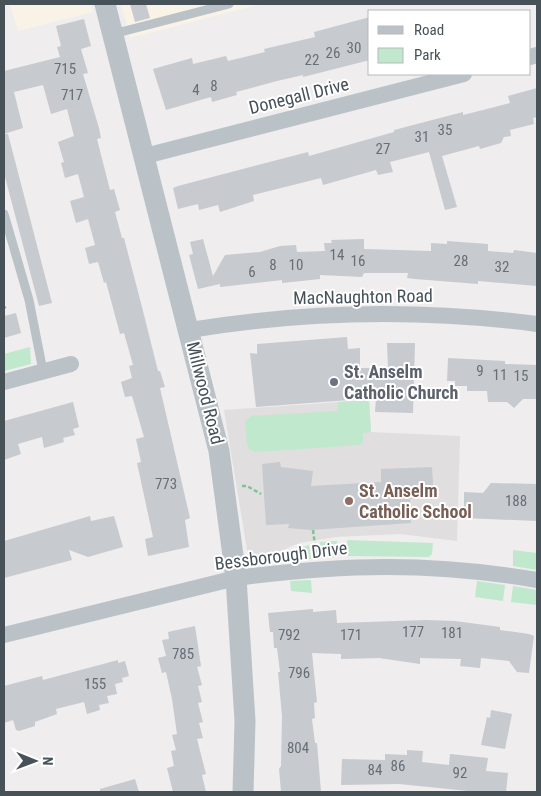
<svg xmlns="http://www.w3.org/2000/svg" width="541" height="796" font-family="'Roboto Condensed',sans-serif">
<style>
.commercial{fill:#f9f2e7}
.education{fill:#e0dede}
.green{fill:#c0e8cc}
.building{fill:#c7cacf}
.lines{fill:none;stroke-linecap:round;stroke-linejoin:round}
.path{stroke:#7cc29a;stroke-width:2.5;stroke-dasharray:4 2.5;stroke-linecap:butt}
.service{stroke:#bac2c8;stroke-width:9}
.minor{stroke:#bac2c8;stroke-width:16}
.tertiary{stroke:#bac2c8;stroke-width:21}
.worship-dot{fill:#6b7280;stroke:#fff;stroke-width:2}
.education-dot{fill:#8d6e63;stroke:#fff;stroke-width:2}
.labels{text-anchor:middle;stroke-width:4;stroke-linejoin:round;paint-order:stroke}
.number-label{font-size:15px;fill:#676f76}
.street-label{font-size:18px;fill:#475158;stroke:#fff}
.worship-label{font-size:18px;font-weight:bold;fill:#5b616d;stroke:#fff;text-anchor:start}
.education-label{font-size:18px;font-weight:bold;fill:#785e54;stroke:#fff;text-anchor:start}
</style>
<rect width="100%" height="100%" fill="#efeded"/>
<path class="commercial" d="M10,4H91L93,12L18,31Z
M121,4H261L130,38Z"/>
<path class="education" d="M369,400L371,432L460,436L457,541L400,534L335,537L299,543L262,559L252,558L247,550L224,410Z"/>
<path class="green" d="M30,347L31,364L4,371V354Z
M369,400L371,432L363,433V443L359,445L255,452L249,449L247,444L245,421L251,416L338,411L337,402Z
M347,540L433,543L432,554L429,557L348,556Z
M337,541L338,557L320,558L318,550L320,542Z
M309,545L311,559L263,564L289,551Z
M513,550L537,553V570L513,566Z
M311,580L312,593L291,591L290,581Z
M477,581L505,585L503,601L475,597Z
M513,586L537,590V605L511,602Z"/>
<path class="building" d="M130,4H146L150,18L135,22Z
M370,17V60L303,77V75L277,81L236,92L237,95L212,102L211,97L166,110L153,69L192,58L193,64L226,56L228,61L265,52L264,49L315,37L314,32Z
M84,19L91,46L81,49L88,73L83,74L99,128L101,138L97,139L110,190L114,189L120,210L115,212L122,238H124L143,311L158,371H160L165,387L160,388L190,518L185,520L189,547L148,556L145,539L153,537L137,463L141,462L136,439L144,437L132,396L125,397L121,382L132,378L129,366L133,365L124,333L120,334L106,282L104,283L98,262L89,264L85,248L95,245L88,219L76,223L70,201L84,197L78,174L65,178L61,163L64,162L58,142L74,136L67,109L51,114L43,85L14,92L23,128L4,134V71L60,57L57,47L61,46L56,26Z
M537,88V117L533,118L534,124L510,130L511,136L504,137L501,143L480,149L479,146L442,156L457,207L445,210L429,152L390,162L393,172L378,175L376,170L323,185L321,178L253,195L254,201L220,212L218,205L199,210L198,204L178,209L173,188L178,186L308,152L309,156L394,132V130L463,112V115L487,109L510,103L508,96Z
M4,134H8L52,303L39,306L4,173Z
M203,239L213,276L225,255L260,252L280,246L296,245L297,252L325,251L324,243H332L331,240L364,239V249L431,251V243L447,244V241L488,244V251L513,253L514,250L537,253V286L478,281V284L415,279L407,278L408,273H364L362,277L320,275V279L282,283V280L220,287V284L198,289L189,255L193,254L190,242Z
M16,313L21,333L4,338V316Z
M347,337L348,349L360,348V368H388L387,343H415L413,413L375,412L376,398L256,407L250,353L257,354V344Z
M448,358L505,361V364L537,365V399H523L514,408L507,402H488L487,391H467V386H455V381H447Z
M73,402L79,427L73,429L75,435L63,438L64,442L44,448L42,437L18,444L21,454L4,460V421Z
M280,462L281,467L313,471L311,486L381,482V469L432,467L434,498L410,499L411,523L311,530L288,528L289,524L266,525L262,464Z
M491,483L537,484V521L464,518V492L483,493Z
M90,516L91,521L114,516L123,547L88,557L69,550L72,560L4,578V541Z
M313,609V612L336,610L337,623L426,620L455,621L500,627V630L529,634L534,636L529,673L517,672L509,661L481,658L480,668L460,666L461,659L420,658V664L379,658L341,659V654L312,653L317,702L314,703L315,718L312,719L315,743H317L321,792H281L279,769L281,766L282,716L278,672H280L277,648H274L273,632H270L268,613Z
M195,626L201,666L197,667L202,685L198,686L202,702L198,703L203,722L199,723L203,738L197,739L206,774L202,775L206,792H173L167,768L174,766L171,751L176,750L172,735L177,734L172,699L166,672L162,673L158,658L166,656L162,640L169,639L168,632Z
M118,660V663L125,661L129,676L122,678L123,682L115,684L117,694L107,696L109,703L99,705L100,710L87,714L84,702L56,709L57,714L35,722V726L19,731L16,730L13,720L4,723V686L42,676L43,680Z
M491,710L512,714L505,749L481,745L487,717L490,718Z
M407,750L423,751L422,762L449,765L450,754L488,758L486,771L508,773L506,792H478L399,784L341,785L342,759L385,760V754L407,755Z
M135,779L139,792H100V789Z"/>
<g class="lines">
<path class="path" d="M4,308L6,307
M242,486H247L261,494
M313,530L316,553"/>
<path class="service" d="M113,34L229,4
M4,214L29,300L43,371"/>
<path class="minor" d="M530,57L537,55
M145,156L464,74
M190,330C305,311 422,309 537,324
M4,382L71,364
M4,635L236,578C342,564 432,562 537,580"/>
<path class="tertiary" d="M105,4L219,451L236,578L245,721L243,792"/>
</g>
<circle class="worship-dot" cx="334" cy="382" r="5"/>
<circle class="education-dot" cx="349" cy="501" r="5"/>
<g class="labels">
<g class="number-label">
<text x="354" y="53">30</text>
<text x="333" y="58">26</text>
<text x="312" y="65">22</text>
<text x="65" y="74">715</text>
<text x="214" y="91">8</text>
<text x="196" y="95">4</text>
<text x="72" y="100">717</text>
<text x="445" y="135">35</text>
<text x="422" y="142">31</text>
<text x="383" y="154">27</text>
<text x="337" y="260">14</text>
<text x="358" y="266">16</text>
<text x="461" y="266">28</text>
<text x="273" y="270">8</text>
<text x="296" y="270">10</text>
<text x="502" y="272">32</text>
<text x="252" y="277">6</text>
<text x="480" y="376">9</text>
<text x="500" y="380">11</text>
<text x="521" y="381">15</text>
<text x="166" y="489">773</text>
<text x="516" y="506">188</text>
<text x="413" y="637">177</text>
<text x="452" y="638">181</text>
<text x="289" y="640">792</text>
<text x="351" y="640">171</text>
<text x="183" y="659">785</text>
<text x="299" y="678">796</text>
<text x="95" y="689">155</text>
<text x="298" y="753">804</text>
<text x="398" y="771">86</text>
<text x="375" y="775">84</text>
<text x="460" y="778">92</text>
</g>
<g class="street-label">
<text transform="translate(299 96) rotate(-14)" y="6">Donegall Drive</text>
<text transform="translate(363 297) rotate(-1)" y="6">MacNaughton Road</text>
<text transform="translate(205 393) rotate(76)" y="6">Millwood Road</text>
<text transform="translate(281 556) rotate(-7)" y="6">Bessborough Drive</text>
</g>
<g class="worship-label">
<text x="344" y="378">St. Anselm<tspan x="344" dy="21">Catholic Church</tspan></text>
</g>
<g class="education-label">
<text x="359" y="497">St. Anselm<tspan x="359" dy="21">Catholic School</tspan></text>
</g>
</g>
<rect width="541" height="796" fill="none" stroke="#475158" stroke-width="10"/>
<rect x="368" y="10" width="162" height="65" fill="#ffffff" stroke="#b5b9bc"/>
<rect x="378" y="26" width="25" height="8" fill="#bac2c8" stroke="#b5b9bc"/>
<text x="414" y="35" font-size="15" fill="#475158">Road</text>
<rect x="378" y="48" width="25" height="15" fill="#c0e8cc" stroke="#b5b9bc"/>
<text x="414" y="60" font-size="15" fill="#475158">Park</text>
<g transform="translate(35 761) rotate(91)" stroke="#ffffff" stroke-width="4" paint-order="stroke">
<path d="M0-4L9 19L0 12L-9 19Z" fill="#475158"/>
<text y="-8" font-size="14" font-weight="bold" text-anchor="middle" fill="#475158">N</text>
</g>
</svg>
